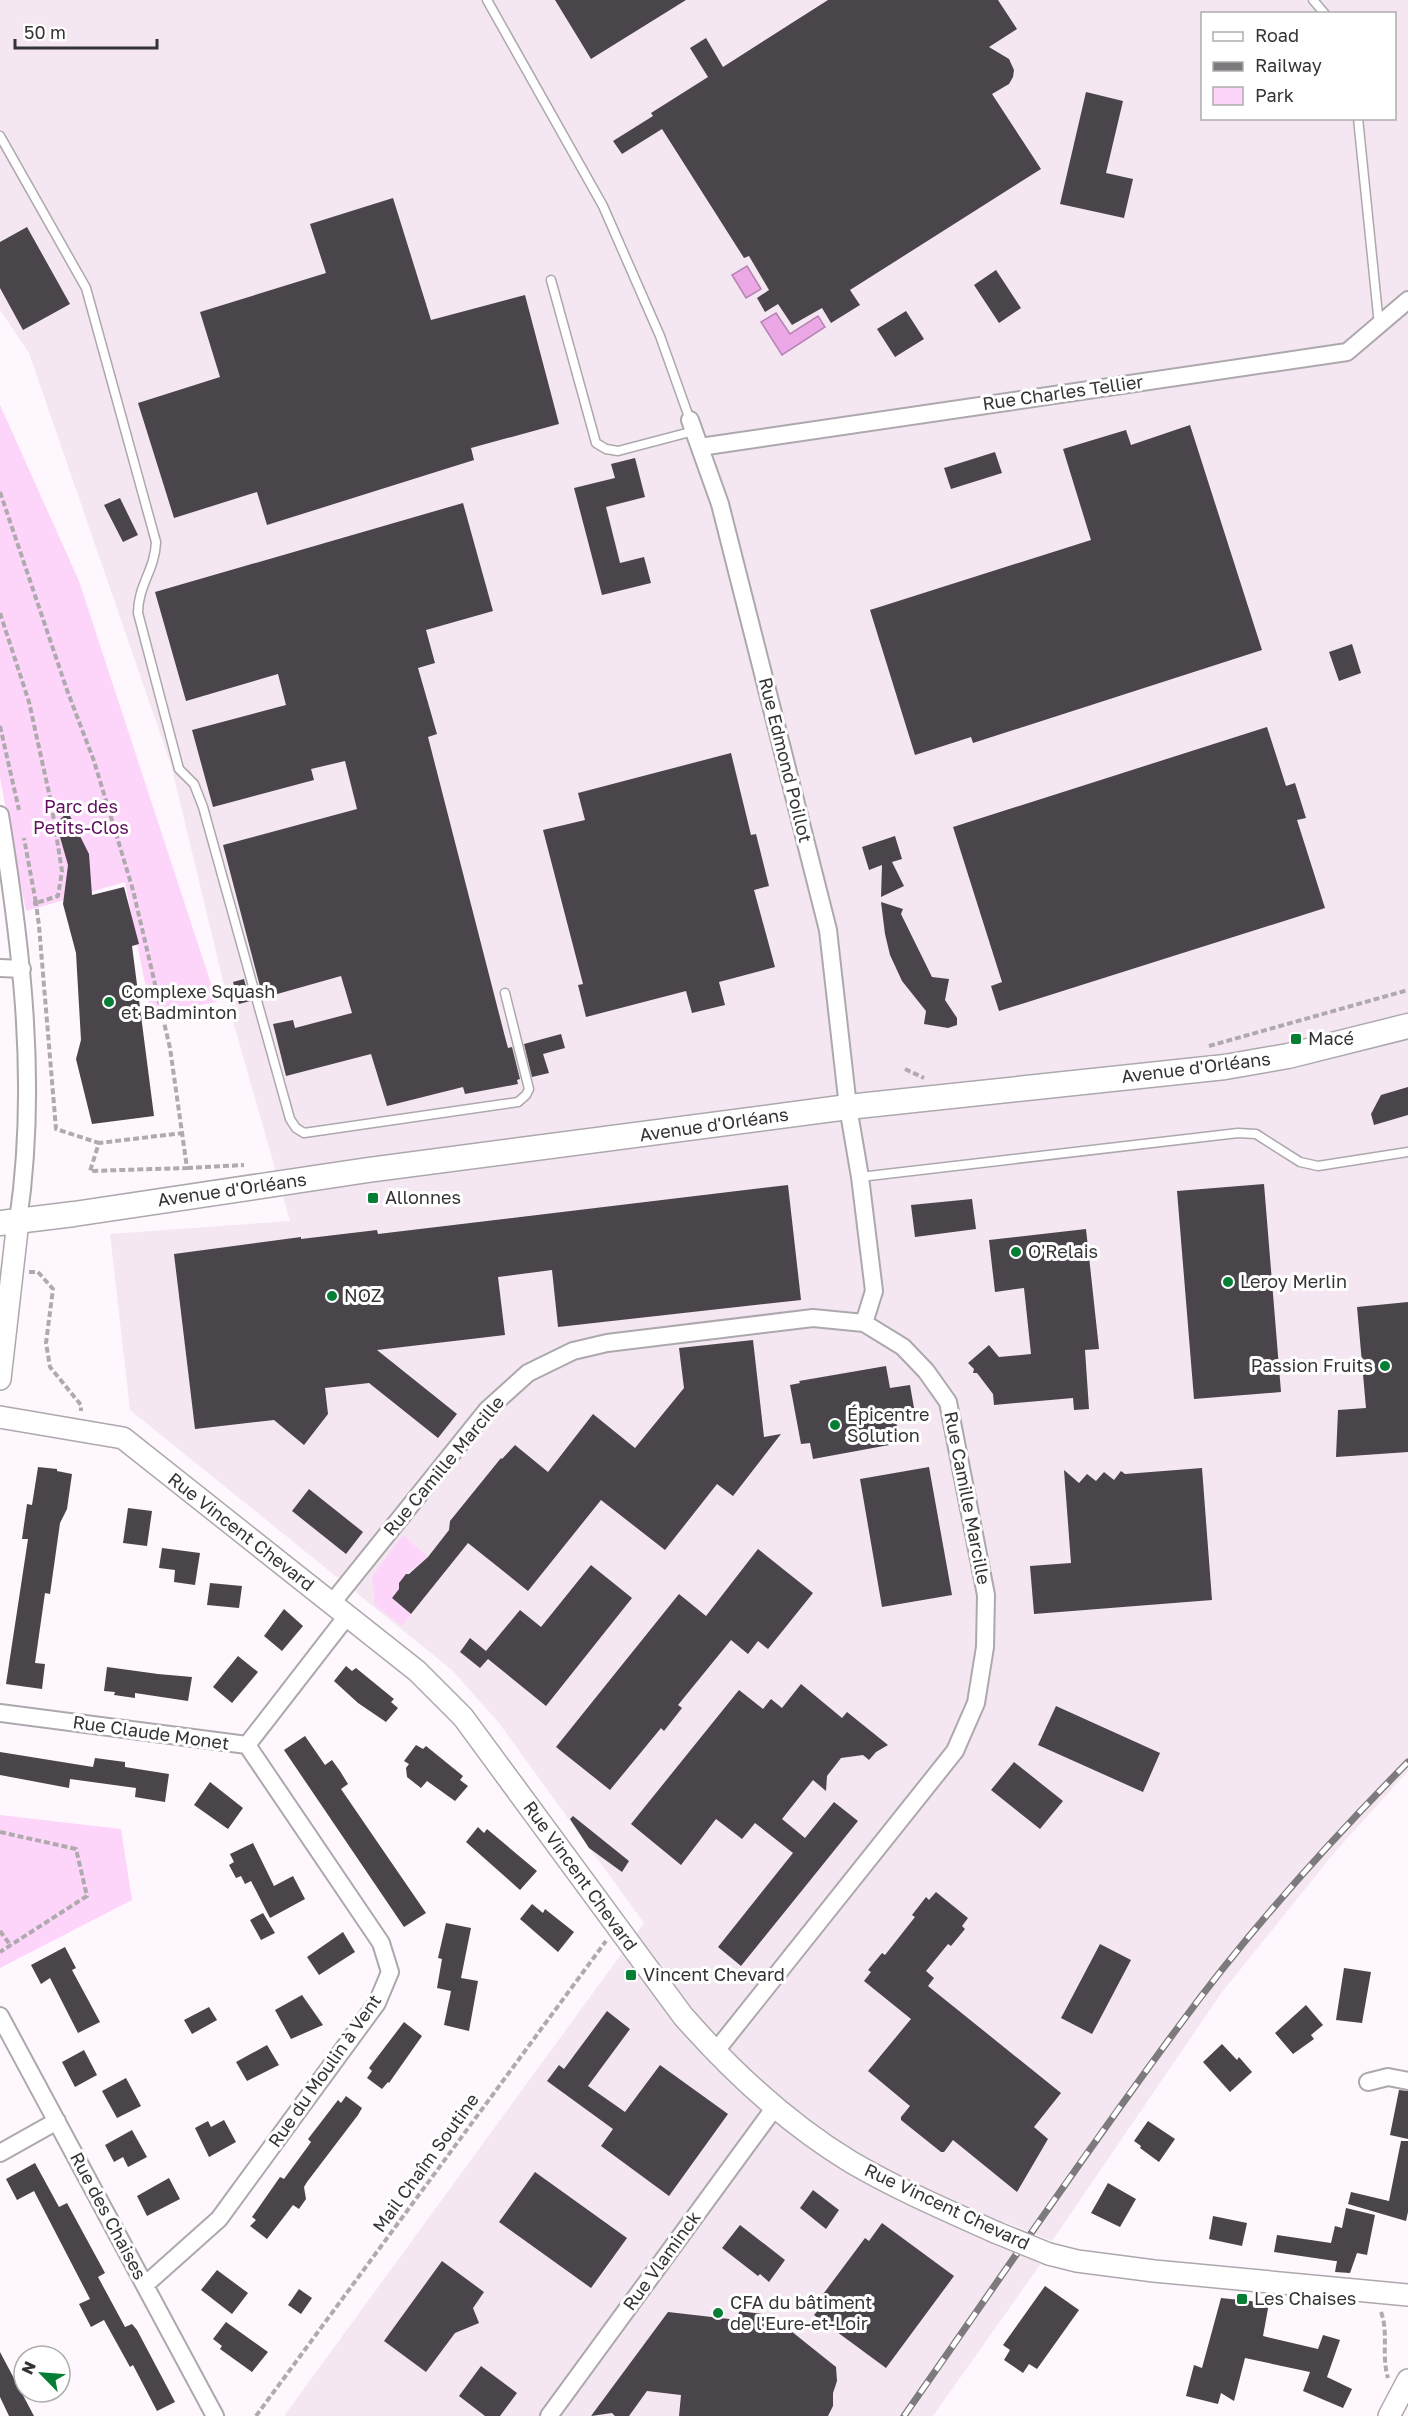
<svg xmlns="http://www.w3.org/2000/svg" width="1408" height="2416" font-family="'Golos Text',sans-serif">
<style>
.built{fill:#f4e7f2;fill-rule:evenodd}
.green{fill:#fed5fa}
.water{fill:#eca7e7;stroke:#b584b2;stroke-width:1.5}
.building{fill:#4a454a}
.lines{fill:none;stroke-linecap:round;stroke-linejoin:round}
.service-casing{stroke:#ada8ad;stroke-width:11}
.minor-casing{stroke:#ada8ad;stroke-width:20}
.tertiary-casing{stroke:#ada8ad;stroke-width:24}
.secondary-casing{stroke:#ada8ad;stroke-width:27}
.path{stroke:#afaaae;stroke-width:4;stroke-dasharray:6 3;stroke-linecap:butt}
.service{stroke:#fff;stroke-width:8}
.minor{stroke:#fff;stroke-width:16}
.tertiary{stroke:#fff;stroke-width:21}
.secondary{stroke:#fff;stroke-width:24}
.rail-casing{stroke:#7d7a7d;stroke-width:7}
.rail{stroke:#fff;stroke-width:4.5;stroke-dasharray:14;stroke-linecap:butt}
.tertiary-bridge-casing{stroke:#ada8ad;stroke-width:24;stroke-linecap:butt}
.tertiary-bridge{stroke:#fff;stroke-width:21}
.poi-dot{fill:#067e35;stroke:#fff;stroke-width:2}
.labels{text-anchor:middle;stroke-width:6;stroke-linejoin:round;paint-order:stroke}
.street-label{font-size:18px;fill:#353335;stroke:#fff}
.park-label{font-size:18px;fill:#600f5f;stroke:#fff}
.poi-label{font-size:18px;fill:#353335;stroke:#fff;text-anchor:start}
</style>
<rect width="100%" height="100%" fill="#fef7fd"/>
<path class="built" d="M0,0H1408V1771L1334,1853L1222,1992L1052,2241L1004,2222L990,2241L1042,2262L933,2416H284L644,1923L499,1723L452,1670L130,1410L110,1234L290,1221L231,1014L171,765L29,353L0,310ZM1202,14H1394V118H1202Z"/>
<path class="green" d="M0,405L79,581L217,1002L151,1014L125,882L26,911L0,778Z
M403,1535L428,1557L406,1574L399,1583V1589L392,1598L411,1614L402,1626L375,1605L372,1576Z
M0,1815L121,1829L132,1900L0,1968Z"/>
<path class="water" d="M747,266L761,289L746,298L732,275Z
M776,313L790,334L818,316L825,327L782,355L761,322Z"/>
<path class="building" d="M555,0H686L591,59Z
M828,0H998L1017,29L989,47L1009,59L1014,70L1013,77L1009,84L992,94L1041,169L850,290L860,305L831,323L822,308L792,325L778,304L765,312L757,298L769,290L749,256L744,258L662,129L622,154L613,141L653,116L651,113L708,77L690,48L706,38L723,67Z
M1086,92L1123,101L1106,173L1133,179L1124,218L1060,204Z
M393,198L431,320L525,295L559,424L471,448L474,460L267,525L257,492L174,518L138,403L220,377L200,312L326,273L310,224Z
M27,227L70,304L23,330L0,288V242Z
M996,270L1021,308L999,323L974,285Z
M906,311L924,339L895,357L877,329Z
M1190,425L1262,650L973,743L971,737L915,755L870,610L1091,540L1063,449L1126,430L1131,445Z
M995,452L1002,473L951,489L944,468Z
M635,458L645,497L606,507L620,563L644,557L651,583L602,595L574,488L615,478L611,464Z
M120,498L138,535L123,542L104,505Z
M463,503L493,611L426,630L435,663L418,668L437,734L428,737L505,1037L508,1048L512,1047L520,1079L517,1080L518,1084L465,1094L463,1087L387,1106L371,1054L286,1076L273,1024L293,1020L295,1028L352,1013L341,976L263,998L223,845L357,809L345,761L311,769L314,780L213,807L192,730L286,705L278,674L186,701L155,592Z
M1352,644L1361,673L1339,681L1329,652Z
M1267,727L1286,786L1295,783L1306,818L1297,820L1325,908L999,1011L991,986L1002,982L953,827Z
M731,753L751,835L756,834L769,886L754,890L775,967L719,982L725,1005L692,1013L686,991L586,1017L578,985L583,984L543,830L585,820L578,793Z
M68,812L89,854L92,895L124,887L139,944L132,946L154,1116L92,1124L76,1059L81,1040L76,953L63,904L68,865L56,823Z
M895,836L902,859L892,862L904,886L881,897L882,865L869,870L862,847Z
M881,902L903,909L901,914L932,977L949,979L945,1000L957,1018V1025L948,1028L924,1024L926,1011L902,981L890,955L885,934Z
M244,979L250,1001L239,1004L233,982Z
M561,1034L565,1048L543,1054L549,1073L532,1077L524,1044Z
M1408,1087V1115L1374,1125L1371,1114L1381,1095Z
M1264,1184L1281,1392L1194,1399L1177,1191Z
M788,1185L801,1300L558,1327L552,1270L498,1277L505,1335L377,1350L457,1414L438,1438L369,1383L325,1388L328,1414L304,1445L274,1420L195,1429L174,1254L301,1237V1239L377,1230L378,1234Z
M972,1199L976,1229L915,1237L911,1205Z
M1086,1229L1099,1349L1085,1350L1089,1409L1074,1410L1073,1398L994,1405L993,1394L977,1373H973L974,1369L968,1363L989,1345L999,1357L1031,1354L1024,1288L995,1292L989,1240Z
M1408,1302V1452L1336,1457L1338,1410L1366,1408L1357,1307Z
M753,1340L764,1437L781,1434L733,1496L717,1484L665,1550L601,1500L528,1591L468,1543L411,1614L392,1598L399,1589V1583L406,1574H409L428,1557L449,1530L450,1521L501,1458L502,1459L515,1445L548,1472L593,1414L635,1448L684,1388L679,1348Z
M886,1366L890,1388L910,1385L914,1408L894,1411L900,1443L813,1459L810,1443L801,1444L790,1385L800,1383L799,1381Z
M38,1467L57,1469V1471L72,1474L67,1509L60,1523L50,1594L45,1593L35,1663L45,1664L42,1689L6,1684L28,1539H22L27,1504L32,1505Z
M929,1467L952,1595L882,1607L860,1479Z
M1202,1468L1212,1600L1034,1614L1030,1566L1071,1563L1064,1470L1079,1483L1087,1474L1096,1481L1104,1472L1114,1480L1121,1471L1125,1474Z
M309,1489L363,1532L346,1554L292,1511Z
M128,1508L152,1511L147,1546L123,1543Z
M162,1548L200,1553L195,1585L174,1582L175,1570L159,1568Z
M758,1549L813,1593L768,1649L758,1641L748,1654L731,1640L678,1705L682,1708L664,1731L661,1728L610,1790L556,1747L679,1594L706,1616Z
M591,1565L632,1598L546,1706L488,1659L480,1668L460,1652L470,1638L486,1651L520,1610L541,1627Z
M210,1583L242,1586L239,1608L207,1605Z
M284,1609L303,1626L282,1651L264,1636Z
M238,1656L258,1672L232,1703L213,1687Z
M346,1666L352,1671L356,1668L394,1699L391,1702L398,1708L386,1722L358,1703L334,1681Z
M107,1667L158,1674L192,1677L188,1701L135,1693V1698L114,1695L115,1692L104,1691Z
M801,1684L842,1718L847,1712L888,1745L876,1752L869,1760L863,1755L841,1758L827,1776L826,1791L813,1780L782,1819L805,1838L834,1802L858,1821L741,1966L718,1947L793,1853L755,1823L742,1839L716,1819L681,1865L631,1824L739,1690L763,1709L771,1699L782,1708Z
M1056,1706L1160,1753L1143,1792L1038,1745Z
M305,1736L325,1765L332,1760L340,1771L348,1784L341,1789L426,1913L404,1927L284,1750Z
M416,1745L423,1749L426,1746L463,1776L460,1780L468,1786L455,1801L427,1781L421,1788L407,1777L406,1768L409,1764L404,1761Z
M0,1752L93,1767L95,1758L125,1762V1767L169,1774L165,1802L135,1797L136,1788L70,1779L69,1788L0,1775Z
M1014,1762L1063,1801L1040,1829L991,1790Z
M210,1782L243,1808L228,1829L194,1805Z
M573,1816L629,1861L622,1872L589,1848L570,1819Z
M478,1827L484,1833L487,1829L537,1871L520,1890L466,1842Z
M253,1843L274,1886L293,1876L305,1899L270,1918L251,1881L245,1884L241,1876L236,1878L229,1865L234,1862L230,1854Z
M936,1892L968,1918L962,1926L965,1929L951,1946L948,1944L926,1971L934,1978L928,1986L1061,2093L1034,2127L1048,2139L1017,2192L953,2140L944,2152H941L901,2120V2117L910,2106L868,2071L911,2019L864,1981L871,1972L868,1970L882,1953L885,1955L915,1917L912,1915L926,1897L929,1900Z
M532,1904L543,1913L545,1909L574,1932L558,1952L520,1919Z
M263,1913L275,1933L261,1940L250,1920Z
M446,1923L471,1928L461,1978L478,1981L469,2031L444,2025L451,1991L437,1988L442,1959L438,1958Z
M343,1932L355,1952L319,1975L307,1957Z
M1100,1944L1131,1960L1092,2034L1061,2018Z
M65,1947L76,1968L72,1970L100,2022L78,2033L50,1978L41,1984L31,1965Z
M1344,1968L1371,1972L1362,2023L1336,2020Z
M302,1995L323,2025L291,2039L275,2010Z
M1306,2005L1323,2025L1311,2035L1314,2039L1293,2054L1275,2033Z
M209,2007L217,2020L192,2034L184,2020Z
M607,2011L630,2029L588,2086L625,2112L660,2065L728,2114L669,2196L601,2146L613,2129L547,2081L559,2065L564,2069Z
M404,2022L422,2036L389,2083L388,2082L382,2089L367,2078L372,2071L369,2068Z
M1222,2044L1237,2060L1239,2057L1252,2072L1230,2092L1203,2062Z
M267,2045L279,2065L247,2081L236,2062Z
M84,2050L97,2075L75,2087L62,2062Z
M126,2078L141,2106L117,2118L102,2091Z
M1399,2090L1408,2091V2139L1390,2135Z
M346,2096L362,2108L358,2115L307,2182L304,2187L306,2199L299,2209L293,2205L267,2239L250,2226L256,2220L252,2217L280,2177L284,2179L306,2149L311,2142L308,2139L338,2100L341,2103Z
M224,2120L236,2142L209,2157L195,2128L208,2121L211,2127Z
M1148,2121L1175,2139L1159,2162L1140,2148L1141,2146L1134,2141Z
M132,2130L147,2157L128,2167L123,2157L114,2162L105,2145Z
M1401,2141H1408V2212L1406,2221L1348,2204L1351,2192L1389,2201Z
M35,2163L59,2207L67,2203L105,2273L98,2277L125,2327L132,2324L137,2330L175,2402L157,2411L133,2365L130,2367L104,2320L91,2327L79,2304L90,2299L34,2191L17,2200L6,2179Z
M535,2172L627,2238L591,2288L499,2222Z
M169,2178L180,2199L147,2216L137,2196Z
M1108,2183L1136,2199L1120,2227L1091,2213Z
M813,2190L839,2210L826,2229L800,2208Z
M1346,2208L1375,2215L1367,2255L1357,2253L1350,2273L1335,2272L1337,2261H1335L1274,2252L1277,2235L1331,2243L1335,2226L1342,2228Z
M1213,2216L1247,2223L1242,2246L1209,2239Z
M882,2223L954,2276L886,2368L814,2315L823,2304L818,2301L865,2238L869,2241Z
M740,2225L785,2260L769,2282L760,2274L758,2276L722,2248Z
M442,2261L484,2292L473,2308L479,2323L455,2333L426,2372L384,2341Z
M217,2270L248,2293L232,2314L201,2290Z
M1045,2286L1079,2310L1037,2369L1029,2364L1023,2373L1004,2360L1010,2350L1003,2345Z
M299,2289L312,2298L301,2314L288,2305Z
M1221,2298L1269,2303L1263,2336L1318,2349L1323,2335L1340,2340L1327,2377L1352,2389L1343,2408L1303,2391L1310,2372L1245,2358L1234,2401L1221,2393L1218,2404L1186,2396L1194,2365L1202,2368Z
M739,2311L771,2315L836,2367L837,2381L833,2393V2406L828,2416H679L681,2395L647,2391L629,2416H615L612,2413L591,2416L668,2312L738,2320Z
M226,2322L268,2352L252,2372L220,2349L222,2346L213,2339Z
M0,2352L34,2416H9L0,2397Z
M481,2366L517,2393L500,2416H485L459,2396Z"/>
<g class="lines">
<defs>
<path id="service" d="M487,0L603,206L660,336L690,420
M1313,0L1325,14
M1358,118L1379,325
M0,136L86,288L156,542C155,570 138,585 138,613L179,769L194,784L203,807L290,1119L296,1128L304,1133L518,1102L526,1095L529,1089L505,993
M551,280L596,443L606,449L618,451L694,431
M860,1177L1238,1133L1256,1134L1300,1162L1318,1166L1408,1152"/>
<path id="minor" d="M690,420L720,504L828,930L848,1107L860,1177L874,1291L864,1323
M700,447L1347,352L1408,300
M0,815C22,949 38,1085 18,1221
M0,968L22,969
M332,1603L487,1410L528,1373L573,1351L607,1343L813,1318L864,1323L903,1347L926,1371L948,1402L986,1595L985,1647L976,1703L955,1751L715,2052
M0,1713L247,1745L347,1616
M0,2016L215,2416
M1368,2082L1388,2077L1408,2081
M0,2153L57,2121
M145,2285L219,2219L377,2003L390,1972L381,1943L247,1745
M549,2416L775,2107"/>
<path id="tertiary" d="M0,1379L18,1221
M0,1417L123,1438L417,1671L463,1717L683,2016C732,2072 787,2123 851,2162C897,2189 946,2210 995,2232
M1049,2254L1077,2261L1154,2271L1408,2295
M1389,2416L1408,2380"/>
<path id="secondary" d="M0,1223L74,1214L368,1170L848,1107L1225,1067L1288,1056L1408,1026"/>
</defs>
<use href="#service" class="service-casing"/>
<use href="#minor" class="minor-casing"/>
<use href="#tertiary" class="tertiary-casing"/>
<use href="#secondary" class="secondary-casing"/>
<path class="path" d="M0,492L67,690L94,761L133,890L170,1048L187,1168L90,1171L99,1143L183,1133
M0,613L29,702L51,802L62,871L58,896L36,903L24,838
M0,726L19,810
M33,903H36L39,926L56,1129L99,1143
M1209,1046L1408,990
M905,1069L924,1078
M187,1168L244,1165
M29,1272H38L53,1289L46,1343L50,1367L81,1405V1411
M0,1832L76,1849L87,1896L0,1952
M0,1931L11,1946
M1381,2312C1389,2334 1381,2355 1388,2378
M256,2416L606,1941"/>
<use href="#service" class="service"/>
<use href="#minor" class="minor"/>
<use href="#tertiary" class="tertiary"/>
<use href="#secondary" class="secondary"/>
<defs>
<path id="rail" d="M904,2416C995,2286 1084,2154 1179,2026C1248,1932 1326,1845 1408,1762"/>
</defs>
<use href="#rail" class="rail-casing"/>
<use href="#rail" class="rail"/>
<defs>
<path id="tertiary-bridge" d="M995,2232L1049,2254"/>
</defs>
<use href="#tertiary-bridge" class="tertiary-bridge-casing"/>
<use href="#tertiary-bridge" class="tertiary-bridge"/>
</g>
<g class="poi-dot">
<circle cx="109" cy="1002" r="6"/>
<rect x="1290" y="1033" width="12" height="12" rx="3"/>
<rect x="367" y="1192" width="12" height="12" rx="3"/>
<circle cx="1016" cy="1252" r="6"/>
<circle cx="1228" cy="1282" r="6"/>
<circle cx="332" cy="1296" r="6"/>
<circle cx="1385" cy="1366" r="6"/>
<circle cx="835" cy="1425" r="6"/>
<rect x="625" y="1969" width="12" height="12" rx="3"/>
<rect x="1236" y="2293" width="12" height="12" rx="3"/>
<circle cx="718" cy="2313" r="6"/>
</g>
<g class="labels">
<g class="street-label">
<text transform="translate(1063 393) rotate(-8)" y="6">Rue Charles Tellier</text>
<text transform="translate(785 760) rotate(76)" y="6">Rue Edmond Poillot</text>
<text transform="translate(1196 1068) rotate(-7)" y="6">Avenue d'Orléans</text>
<text transform="translate(714 1125) rotate(-8)" y="6">Avenue d'Orléans</text>
<text transform="translate(232 1190) rotate(-8)" y="6">Avenue d'Orléans</text>
<text transform="translate(444 1466) rotate(-50)" y="6">Rue Camille Marcille</text>
<text transform="translate(967 1498) rotate(79)" y="6">Rue Camille Marcille</text>
<text transform="translate(241 1532) rotate(38)" y="6">Rue Vincent Chevard</text>
<text transform="translate(151 1733) rotate(8)" y="6">Rue Claude Monet</text>
<text transform="translate(580 1876) rotate(54)" y="6">Rue Vincent Chevard</text>
<text transform="translate(325 2071) rotate(-55)" y="6">Rue du Moulin à Vent</text>
<text transform="translate(426 2163) rotate(-54)" y="6">Mail Chaîm Soutine</text>
<text transform="translate(947 2207) rotate(25)" y="6">Rue Vincent Chevard</text>
<text transform="translate(108 2216) rotate(62)" y="6">Rue des Chaises</text>
<text transform="translate(662 2261) rotate(-54)" y="6">Rue Vlaminck</text>
</g>
<g class="park-label">
<text x="81" y="813">Parc des<tspan x="81" dy="21">Petits-Clos</tspan></text>
</g>
<g class="poi-label">
<text x="121" y="998">Complexe Squash<tspan x="121" dy="21">et Badminton</tspan></text>
<text x="1308" y="1045">Macé</text>
<text x="385" y="1204">Allonnes</text>
<text x="1028" y="1258">O'Relais</text>
<text x="1240" y="1288">Leroy Merlin</text>
<text x="344" y="1302">NOZ</text>
<text x="1373" y="1372" text-anchor="end">Passion Fruits</text>
<text x="847" y="1421">Épicentre<tspan x="847" dy="21">Solution</tspan></text>
<text x="643" y="1981">Vincent Chevard</text>
<text x="1254" y="2305">Les Chaises</text>
<text x="730" y="2309">CFA du bâtiment<tspan x="730" dy="21">de l'Eure-et-Loir</tspan></text>
</g>
</g>
<rect x="1201" y="12" width="195" height="108" fill="#ffffff" stroke="#aeadae" stroke-width="1.5"/>
<rect x="1213" y="32" width="30" height="9" fill="#ffffff" stroke="#aeadae" stroke-width="1.5"/>
<text x="1255" y="42" font-size="18" fill="#353335">Road</text>
<rect x="1213" y="62" width="30" height="9" fill="#7d7a7d" stroke="#aeadae" stroke-width="1.5"/>
<text x="1255" y="72" font-size="18" fill="#353335">Railway</text>
<rect x="1213" y="87" width="30" height="18" fill="#fed5fa" stroke="#aeadae" stroke-width="1.5"/>
<text x="1255" y="102" font-size="18" fill="#353335">Park</text>
<g transform="translate(42 2374) rotate(295)"><circle r="28" fill="#ffffff" stroke="#aeadae" stroke-width="1.5"/>
<path d="M0-4.5L10 22L0 15L-10 22Z" fill="#067e35"/>
<text y="-9" font-size="16" font-weight="bold" text-anchor="middle" fill="#353335">N</text>
</g>
<path d="M15 39v9h142v-9" fill="none" stroke="#353335" stroke-width="3"/>
<text x="24" y="39" font-size="18" fill="#353335" stroke="#ffffff" stroke-width="4.5" paint-order="stroke">50 m</text>
</svg>
